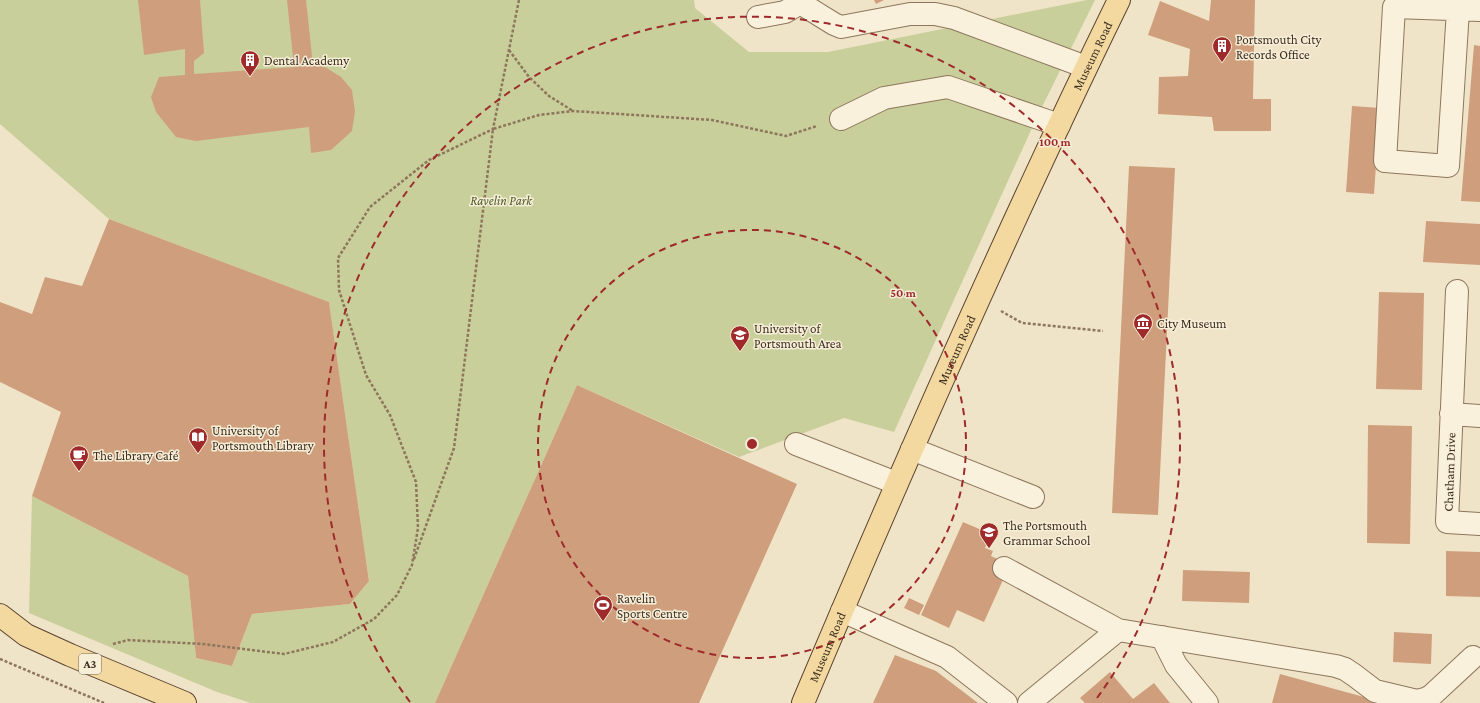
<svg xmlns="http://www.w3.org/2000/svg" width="1480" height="703" font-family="'Crimson Pro',serif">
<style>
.green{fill:#c9cf9b}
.building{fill:#cf9f7d}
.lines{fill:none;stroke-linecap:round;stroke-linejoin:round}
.minor-casing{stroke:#8d765c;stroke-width:24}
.major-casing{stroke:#5b4430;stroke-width:24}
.path{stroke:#8d765c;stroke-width:2.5;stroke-dasharray:3 2;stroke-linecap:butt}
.minor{stroke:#faf1dc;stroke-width:22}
.major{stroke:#f3d9a0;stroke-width:22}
.ring{fill:none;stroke:#9e2a2b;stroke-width:2;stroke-dasharray:7 5}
.labels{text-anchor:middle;stroke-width:3;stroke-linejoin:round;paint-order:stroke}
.shield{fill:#f7eed8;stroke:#756857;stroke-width:1}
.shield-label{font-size:12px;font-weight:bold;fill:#3d2e20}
.poi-label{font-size:13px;fill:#3d2e20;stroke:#f7eed8;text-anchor:start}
.street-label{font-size:13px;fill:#3d2e20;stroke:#f7eed8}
.park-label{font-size:13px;font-style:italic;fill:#4d5a26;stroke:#f7eed8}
.centre{fill:#9e2a2b;stroke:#f7eed8;stroke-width:2}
.ring-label{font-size:12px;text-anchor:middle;font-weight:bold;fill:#9e2a2b;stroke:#f7eed8;stroke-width:3;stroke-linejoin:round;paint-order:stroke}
</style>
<rect width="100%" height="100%" fill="#f0e4c8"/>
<path class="green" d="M0,0H694L695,8L749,52H828L1087,0H1095L1037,117L894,432L844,418L739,457L577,385L435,703H251L217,692L29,613L32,496L188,576L196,658L232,666L252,614L350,604L369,581L329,302L109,219L0,124Z"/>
<path class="building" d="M138,0H200L204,53L194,61V74L294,67L287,0H306L313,65L325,67L341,77L352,90L355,111L352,131L331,150L311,153L309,127L196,141L176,137L156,112L151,97L159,77L185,75V49L144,55Z
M874,0H884L876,4Z
M1211,0H1255L1253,99H1271V131H1214L1212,117L1158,114L1159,77L1188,76L1190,49L1148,35L1160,1L1209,21Z
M1474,45L1480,46V202L1461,201Z
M1352,106L1380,108L1374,194L1346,192Z
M1129,166L1175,168L1158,515L1112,513Z
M109,219L329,302L369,581L350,604L252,614L232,666L196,658L188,576L32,496L61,412L0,382V302L32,314L45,277L82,286Z
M1426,221L1480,224V265L1423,262Z
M1379,292L1424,293L1422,390L1376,389Z
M577,385L797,484L699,703H435Z
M1368,425L1412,426L1410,544L1367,543Z
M963,522L991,534L985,548L993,551L991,556L1004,562L997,577L1003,580L984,622L957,610L949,628L921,615Z
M1446,551L1480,552V597L1446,596Z
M1183,570L1250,572L1249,603L1182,601Z
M909,598L924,605L919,615L904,608Z
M1394,632L1432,634L1431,664L1393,662Z
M895,655L936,671L978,703H873Z
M1110,672L1133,699L1154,683L1170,703H1085L1080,698Z
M1280,674L1386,703H1272Z"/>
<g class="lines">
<defs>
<path id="minor" d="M800,3L834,24L841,27L910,14H935L954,18L1086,67
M1458,10L1448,166L1385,161L1394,7L1480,10
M758,17L785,12L800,3V0
M841,119L884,98L948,87L1059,125
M1457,291L1447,522L1480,524
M1451,414L1480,416
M796,444L896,483
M912,449L1033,497
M1004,568L1118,630L1336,666L1345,669L1354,675L1375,691L1417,701L1425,699L1431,696L1473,657
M842,611L947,657L1006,703
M1162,637L1176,665L1207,703
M1029,703L1118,630"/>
<g id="major">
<path d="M0,615L26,635L70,655L185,703"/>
<path id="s1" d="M803,703C903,466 1006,231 1119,0"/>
</g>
</defs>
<use href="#minor" class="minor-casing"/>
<use href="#major" class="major-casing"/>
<path class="path" d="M509,50L529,77L549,96L573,111
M1001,311L1022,323L1103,331
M414,559L454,448L493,129L539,115L573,111L712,120L786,136L817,126
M113,644L128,640L203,644L284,654L333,642L374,619L397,595L412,565L418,528L416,482L390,415L366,375L339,290L338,258L370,207L429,160L493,129L519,0
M0,659L104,703"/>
<use href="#minor" class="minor"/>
<use href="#major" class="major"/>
</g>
<g class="ring">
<circle cx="752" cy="444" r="214"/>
<path d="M410 702A428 428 0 1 1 1094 702"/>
</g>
<defs>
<symbol id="building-pin" viewBox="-11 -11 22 30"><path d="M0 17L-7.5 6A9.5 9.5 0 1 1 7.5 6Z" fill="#9e2a2b" stroke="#f7eed8"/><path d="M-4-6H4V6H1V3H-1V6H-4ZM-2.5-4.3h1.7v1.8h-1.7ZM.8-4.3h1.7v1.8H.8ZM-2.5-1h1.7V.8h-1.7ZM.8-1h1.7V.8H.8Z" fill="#fff"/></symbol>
<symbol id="museum-pin" viewBox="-11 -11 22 30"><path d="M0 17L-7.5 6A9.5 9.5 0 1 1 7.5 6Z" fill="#9e2a2b" stroke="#f7eed8"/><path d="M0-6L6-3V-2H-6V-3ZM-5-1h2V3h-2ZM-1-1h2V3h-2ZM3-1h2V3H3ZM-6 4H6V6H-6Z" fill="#fff"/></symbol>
<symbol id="university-pin" viewBox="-11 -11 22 30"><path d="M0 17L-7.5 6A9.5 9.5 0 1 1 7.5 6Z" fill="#9e2a2b" stroke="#f7eed8"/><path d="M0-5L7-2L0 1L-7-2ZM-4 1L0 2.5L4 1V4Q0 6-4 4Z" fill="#fff"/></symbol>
<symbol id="library-pin" viewBox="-11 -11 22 30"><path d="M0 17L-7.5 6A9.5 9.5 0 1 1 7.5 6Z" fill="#9e2a2b" stroke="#f7eed8"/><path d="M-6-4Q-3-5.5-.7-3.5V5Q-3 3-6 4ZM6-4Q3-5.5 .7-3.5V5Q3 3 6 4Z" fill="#fff"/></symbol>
<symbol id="cafe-pin" viewBox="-11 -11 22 30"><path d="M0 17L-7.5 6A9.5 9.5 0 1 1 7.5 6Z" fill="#9e2a2b" stroke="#f7eed8"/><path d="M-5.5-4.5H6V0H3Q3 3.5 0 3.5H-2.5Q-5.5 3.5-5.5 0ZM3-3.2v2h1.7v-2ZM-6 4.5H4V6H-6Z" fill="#fff"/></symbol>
<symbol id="school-pin" viewBox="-11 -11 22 30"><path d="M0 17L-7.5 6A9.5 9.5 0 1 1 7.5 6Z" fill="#9e2a2b" stroke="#f7eed8"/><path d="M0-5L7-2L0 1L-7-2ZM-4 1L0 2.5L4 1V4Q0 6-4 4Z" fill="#fff"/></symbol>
<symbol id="stadium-pin" viewBox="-11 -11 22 30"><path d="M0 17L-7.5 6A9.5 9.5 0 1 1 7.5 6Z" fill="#9e2a2b" stroke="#f7eed8"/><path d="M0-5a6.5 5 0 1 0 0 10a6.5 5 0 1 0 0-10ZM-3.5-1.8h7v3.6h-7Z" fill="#fff"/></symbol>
</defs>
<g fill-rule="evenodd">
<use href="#building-pin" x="1211" y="35" width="22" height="30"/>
<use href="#building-pin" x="239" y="49" width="22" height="30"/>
<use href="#museum-pin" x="1132" y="312" width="22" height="30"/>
<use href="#university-pin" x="729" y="324" width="22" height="30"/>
<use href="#library-pin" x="187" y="426" width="22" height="30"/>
<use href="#cafe-pin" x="68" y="444" width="22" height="30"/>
<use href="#school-pin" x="978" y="521" width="22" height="30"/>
<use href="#stadium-pin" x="592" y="594" width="22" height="30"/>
</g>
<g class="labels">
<rect class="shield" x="79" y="654" width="22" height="20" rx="3"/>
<g class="shield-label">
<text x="90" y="668">A3</text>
</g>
<g class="poi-label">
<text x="1236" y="44">Portsmouth City<tspan x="1236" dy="15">Records Office</tspan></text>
<text x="264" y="65">Dental Academy</text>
<text x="1157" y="328">City Museum</text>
<text x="754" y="333">University of<tspan x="754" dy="15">Portsmouth Area</tspan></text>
<text x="212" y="435">University of<tspan x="212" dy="15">Portsmouth Library</tspan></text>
<text x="93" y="460">The Library Café</text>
<text x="1003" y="530">The Portsmouth<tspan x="1003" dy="15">Grammar School</tspan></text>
<text x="617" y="603">Ravelin<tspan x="617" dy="15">Sports Centre</tspan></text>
</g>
<g class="street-label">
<text dy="5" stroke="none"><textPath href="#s1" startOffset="709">Museum Road</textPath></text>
<text dy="5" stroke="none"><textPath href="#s1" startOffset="385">Museum Road</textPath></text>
<text transform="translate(1449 472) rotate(-88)" y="5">Chatham Drive</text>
<text dy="5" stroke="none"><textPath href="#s1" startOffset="61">Museum Road</textPath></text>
</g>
<g class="park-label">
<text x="501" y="205">Ravelin Park</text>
</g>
</g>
<circle cx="752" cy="444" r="6" class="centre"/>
<g class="ring-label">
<text x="1055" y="146">100 m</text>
<text x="903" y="297">50 m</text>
</g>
</svg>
